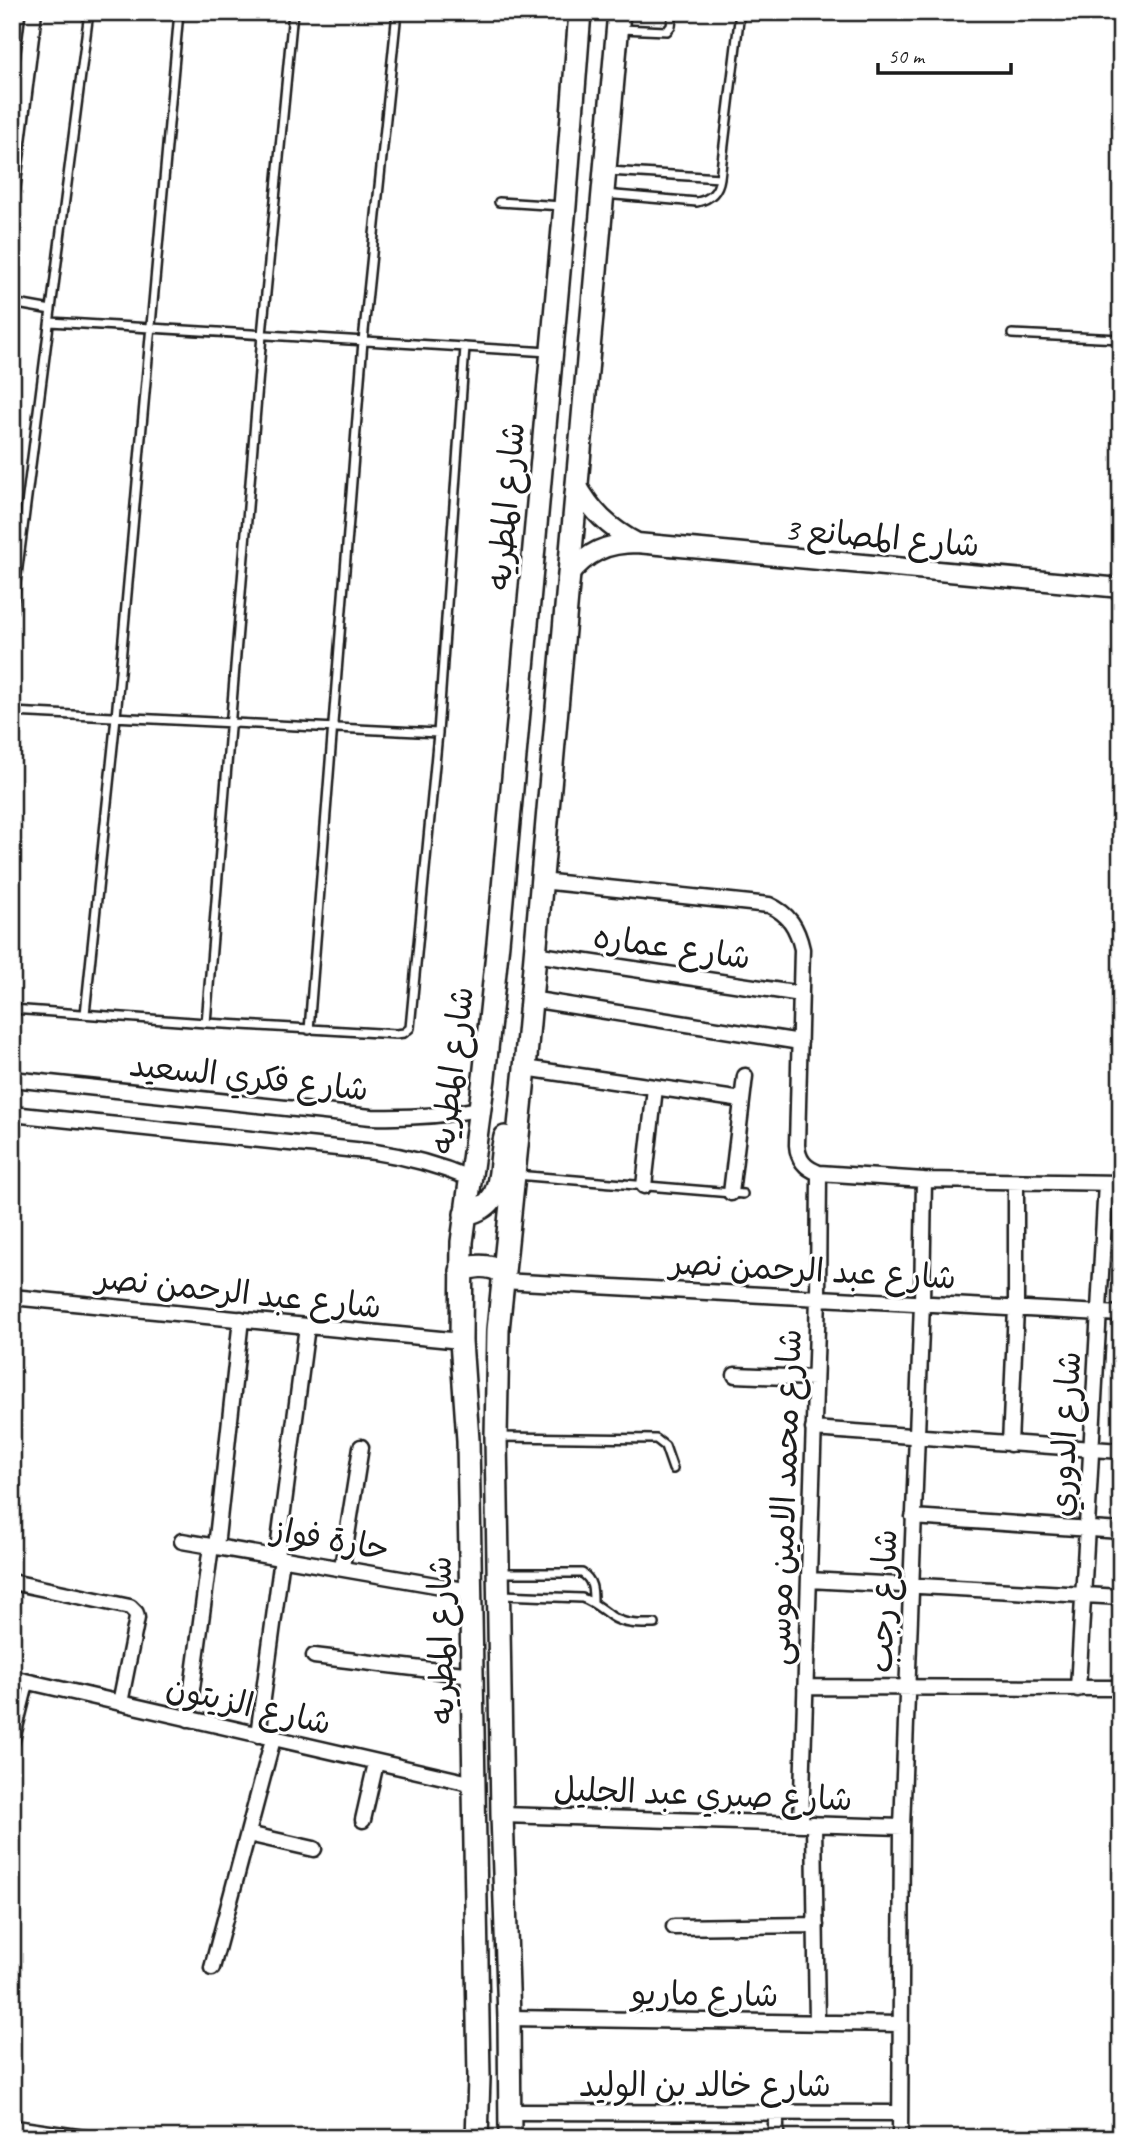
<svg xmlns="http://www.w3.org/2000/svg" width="1133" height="2150" font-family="Caveat,'Playpen Sans Arabic',sans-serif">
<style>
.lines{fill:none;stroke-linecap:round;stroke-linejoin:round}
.service-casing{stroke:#1c1c1c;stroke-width:12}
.minor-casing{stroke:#1c1c1c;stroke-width:19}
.tertiary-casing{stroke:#1c1c1c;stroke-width:23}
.secondary-casing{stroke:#1c1c1c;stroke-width:26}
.service{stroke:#fff;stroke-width:7}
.minor{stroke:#fff;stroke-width:14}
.tertiary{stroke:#fff;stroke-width:18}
.secondary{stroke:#fff;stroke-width:21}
.labels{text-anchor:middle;stroke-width:6;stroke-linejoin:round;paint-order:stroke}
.street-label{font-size:33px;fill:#1c1c1c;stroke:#fff}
</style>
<rect width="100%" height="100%" fill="#fff"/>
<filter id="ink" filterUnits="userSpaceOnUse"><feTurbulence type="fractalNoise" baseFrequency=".0143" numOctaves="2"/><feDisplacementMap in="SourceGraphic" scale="14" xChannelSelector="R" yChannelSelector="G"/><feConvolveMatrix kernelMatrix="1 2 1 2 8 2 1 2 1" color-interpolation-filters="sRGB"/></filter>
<g filter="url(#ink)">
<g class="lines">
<defs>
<path id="service" d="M621,29L667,31L671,26L673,12
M609,171L720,178
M604,194L697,202C711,199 718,192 720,178L740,12
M499,202L562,206
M12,303L51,310
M50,322L549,352
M1012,334L1121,339
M12,614L89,12
M12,712L438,733
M12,1009L206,1023L396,1034L404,1033L410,1028L438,733L465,347
M85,1014L116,717L179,12
M206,1023L262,335L293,12
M309,1030L363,341L397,12
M516,1175L743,1194
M497,1437L656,1439L665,1446L673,1469
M500,1573H582C593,1580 593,1590 593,1602
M502,1595L582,1598C594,1602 601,1609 611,1616C624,1625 640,1624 655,1624
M12,1754L30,1682
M12,2124L109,2138"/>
<path id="minor" d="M12,191L34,12
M541,881L769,905C789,914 797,927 802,949L797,1145C798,1160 805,1168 819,1173L924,1180L1121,1183
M534,954L801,994
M530,999L800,1042
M525,1068L742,1100
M12,1079L371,1117C408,1118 443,1116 479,1109
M12,1114L375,1152C409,1157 438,1165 469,1178
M644,1186L655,1088
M731,1193L745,1076
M502,1281L1121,1314
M12,1297L461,1341
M735,1375L814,1378
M813,1429L1121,1451
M1010,1444L1016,1308V1182
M913,1517L1121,1531
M182,1541L470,1591
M216,1547L241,1319
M277,1557L307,1326
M342,1567L361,1447
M809,1580L1121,1597
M12,1582L130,1607L136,1613L137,1618L120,1703
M314,1656L472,1675
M12,1678L474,1784
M805,1687L1121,1688
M1078,1689L1106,1183
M188,1719L211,1546
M258,1735L282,1558
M502,1815L902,1827
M363,1820L376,1763
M801,1824L818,1297L819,1173
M814,1824L817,2022
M248,1834L314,1849
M674,1927L816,1925
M212,1968L273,1739
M509,2018L900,2024
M511,2112L900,2113
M776,2138V2113
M900,2138L902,1827L922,1303L924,1180"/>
<path id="tertiary" d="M576,483C591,511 609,528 637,543
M568,576C587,552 607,543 637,543L1121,588"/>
<path id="secondary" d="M465,1214C509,1205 496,1169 505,1137
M461,1271C476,1264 489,1265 503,1272
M477,2138L479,2078L468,1440L461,1341L462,1242L484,1078L498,943L565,206L580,12
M510,2138L509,2018L502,1815L496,1437L498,1330L525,1068L619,12"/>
</defs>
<use href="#service" class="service-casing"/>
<use href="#minor" class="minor-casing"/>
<use href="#tertiary" class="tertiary-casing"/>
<use href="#secondary" class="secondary-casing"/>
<use href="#service" class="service"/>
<use href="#minor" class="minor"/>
<use href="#tertiary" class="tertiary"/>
<use href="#secondary" class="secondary"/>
</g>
</g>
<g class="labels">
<g class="street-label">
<text transform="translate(505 506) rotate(-85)" y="12">شارع المطريه</text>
<text transform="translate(882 536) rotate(5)" y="12">شارع المصانع 3</text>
<text transform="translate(672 946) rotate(8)" y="12">شارع عماره</text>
<text transform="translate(451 1070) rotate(-83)" y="12">شارع المطريه</text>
<text transform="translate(249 1076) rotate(6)" y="12">شارع فكري السعيد</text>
<text transform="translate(813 1269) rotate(3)" y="12">شارع عبد الرحمن نصر</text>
<text transform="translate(239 1291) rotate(6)" y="12">شارع عبد الرحمن نصر</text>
<text transform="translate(1064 1434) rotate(-87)" y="12">شارع الدوري</text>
<text transform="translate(783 1497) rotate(-88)" y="12">شارع محمد الامين موسى</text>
<text transform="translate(331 1538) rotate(10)" y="12">حارة فواز</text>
<text transform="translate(882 1601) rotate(-88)" y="12">شارع رجب</text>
<text transform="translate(440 1640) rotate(-91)" y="12">شارع المطريه</text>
<text transform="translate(249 1704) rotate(13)" y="12">شارع الزيتون</text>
<text transform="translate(703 1793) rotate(2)" y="12">شارع صبري عبد الجليل</text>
<text transform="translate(705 1993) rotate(1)" y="12">شارع ماريو</text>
<text x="705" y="2096">شارع خالد بن الوليد</text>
</g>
</g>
<rect width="1133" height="2150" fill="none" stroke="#fff" stroke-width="42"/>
<rect x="21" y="21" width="1091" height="2108" fill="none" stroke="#1c1c1c" stroke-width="2.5" filter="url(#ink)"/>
<path d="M878 63v10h133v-10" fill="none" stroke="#1c1c1c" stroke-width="3.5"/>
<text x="888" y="63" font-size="21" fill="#1c1c1c" stroke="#ffffff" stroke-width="5" paint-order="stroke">50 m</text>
</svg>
